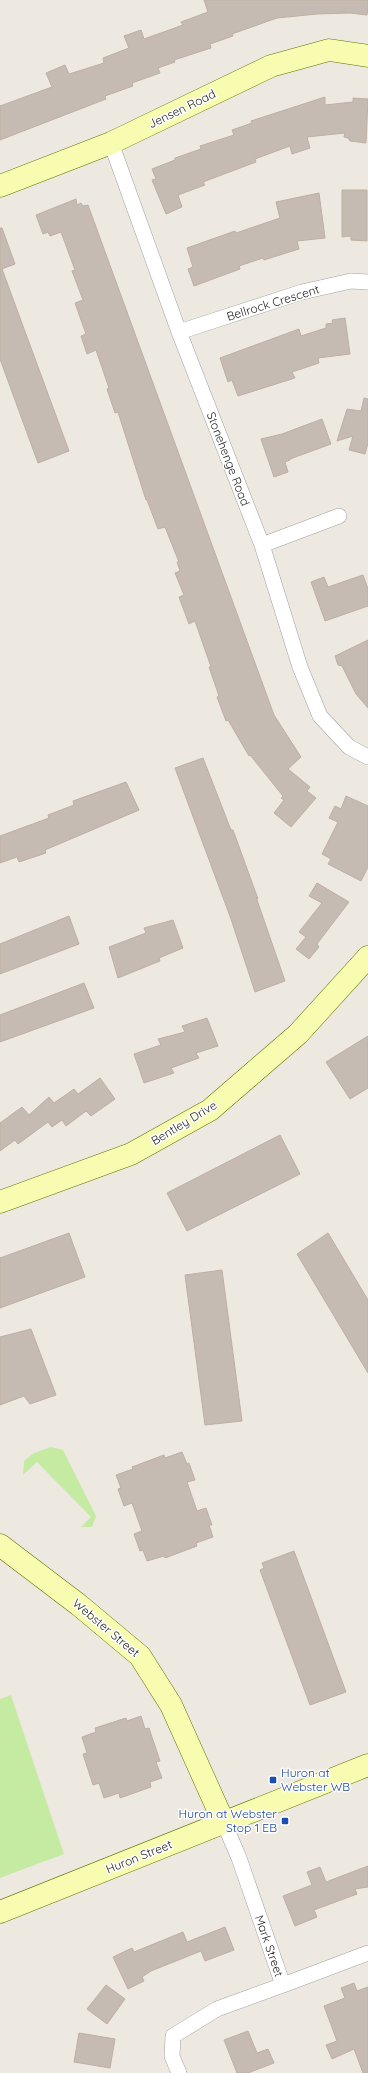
<svg xmlns="http://www.w3.org/2000/svg" width="368" height="2073" font-family="Quicksand,sans-serif">
<style>
.grass{fill:#c5eba3}
.building{fill:#c5bbb3;stroke:#bfafa2}
.lines{fill:none;stroke-linecap:round;stroke-linejoin:round}
.street-casing{stroke:#a2a2a2;stroke-width:16}
.secondary-casing{stroke:#657401;stroke-width:23}
.street{stroke:#fff;stroke-width:15}
.secondary{stroke:#f7fcb0;stroke-width:22}
.transit-dot{fill:#1a4fb4;stroke:#fff;stroke-width:1.5}
.labels{text-anchor:middle;stroke-width:3;stroke-linejoin:round;paint-order:stroke}
.street-label{font-size:12px;fill:#1b1b1b;stroke:#fff}
.transit-label{font-size:12px;fill:#164399;stroke:#fff;text-anchor:start}
</style>
<rect width="100%" height="100%" fill="#ede9e0"/>
<path class="grass" d="M51,1447L63,1450L96,1516L92,1527H81L91,1517L37,1462L23,1475L24,1461L34,1453Z
M11,1695L64,1854L0,1878V1699Z"/>
<path class="building" d="M204,0H368V7L367,15L350,13L317,14L277,18L232,34L233,36L210,44L211,48L174,60L175,62L158,68L160,73L132,83L133,86L105,96L106,99L0,140V106L52,87L46,73L65,65L69,74L104,63L103,58L129,48L124,36L141,30L144,39L183,25L181,22L208,12Z
M325,97V105L353,102V98L368,99L366,143L350,141L348,138L344,137L345,133L307,137L310,148L292,154L290,146L255,159L256,162L203,182L205,185L178,195L182,207L166,214L152,180L156,179L152,169L175,160V158L201,149L200,146L234,135L232,130L252,123L251,121Z
M342,190H367V241L351,240V236L342,237Z
M319,193L325,238L297,241L299,249L264,260L263,258L239,266L240,269L194,286L188,269L193,267L187,248L235,231L236,233L280,218L276,202Z
M76,199L77,205L81,203L83,206L88,205L274,715L301,757L288,769L310,787L307,791L316,798L291,827L274,813L284,800L281,798L283,796L250,755L249,756L228,720L226,721L217,697L219,696L209,667H211L195,621L189,624L179,597L184,595L175,573L180,571L177,562H179L165,527L158,529L147,500H146L118,412L115,413L107,389L109,388L96,350L87,354L81,336L86,334L75,303L83,300L72,271L75,270L61,232L50,236L48,232L43,234L36,215Z
M0,228H2L15,264L2,269L69,451L38,463L0,359Z
M345,318L350,354L318,358L319,363L292,372L295,378L238,396L232,380L228,382L220,358L299,329L301,336L326,328V324L333,323L332,320Z
M364,398L368,399V443L365,454L349,450L353,436L337,441L347,409L361,411Z
M322,419L331,444L290,459V460L285,462L288,472L274,477L261,439L282,434Z
M363,575L368,589V606L325,621L311,582L324,577L328,587Z
M368,640V708L356,694L342,666L338,665L335,656Z
M203,758L231,830H233L258,899L256,897L285,981L255,992L231,919L175,768Z
M126,782L139,810L45,850L46,853L19,862L17,857L0,863V836L49,818L48,815L74,805L73,801Z
M346,796L368,806V867L361,881L328,864L331,859L322,854L338,822L329,818L335,806L341,809Z
M317,883L349,902L317,944L319,947L309,959L296,949L306,937L299,932L322,903L309,896Z
M69,916L79,944L0,974V944Z
M173,920L183,948L159,958L160,961L118,978L109,947L146,933L144,928Z
M84,983L94,1008L0,1042V1015Z
M207,1018L218,1046L196,1053L199,1058L171,1068L174,1073L144,1083L134,1054L161,1045L158,1039L185,1032L182,1026Z
M368,1036V1088L350,1099L326,1062Z
M100,1078L115,1099L91,1116L86,1111L66,1126L62,1120L52,1127L48,1122L18,1144L15,1140L0,1151V1123L22,1107L29,1115L49,1097L54,1103L74,1089L78,1094Z
M280,1135L300,1174L187,1231L167,1193Z
M69,1233L85,1277L0,1308V1258Z
M328,1233L368,1300V1373L297,1254Z
M222,1270L242,1421L205,1425L185,1275Z
M31,1329L56,1395L30,1404L24,1396L0,1405V1337Z
M182,1452L187,1464L189,1463L195,1480L187,1482L197,1511L206,1508L212,1525H209L213,1537L196,1543L197,1546L165,1558L164,1556L147,1561L143,1550L140,1551L134,1534L142,1531L132,1503L124,1506L118,1489L121,1488L116,1475L133,1469L132,1467L164,1455L165,1458Z
M294,1551L346,1692L310,1705L260,1570L264,1568L262,1563Z
M141,1716L145,1729L149,1728L160,1761L156,1762L162,1778L150,1782L151,1787L120,1798L119,1793L104,1798L99,1783L93,1785L83,1754L87,1753L82,1737L96,1732L95,1728L126,1718L127,1721Z
M368,1866V1887L355,1889L357,1894L314,1910L317,1917L295,1926L283,1896L312,1885L307,1872L320,1867L326,1882Z
M225,1927L234,1950L205,1961L201,1951L151,1971L142,1977L144,1981L128,1989L113,1957L132,1948L134,1952L183,1932L187,1942Z
M354,1983L357,1991L368,1987V2073H363L354,2049L332,2059L326,2045L337,2041L324,2006L345,1998L341,1988Z
M106,1985L125,1999L107,2024L87,2009Z
M248,2031L257,2053L268,2049L274,2063L248,2073H237L224,2040Z
M79,2033L115,2039L110,2068L74,2062Z"/>
<g class="lines">
<defs>
<path id="street" d="M111,143L179,332L262,545L300,667L320,716L349,747L368,757
M179,332L302,292L351,281L368,282
M262,545L339,516
M224,1823L239,1858L283,1985L368,1953
M179,2073L172,2056L173,2036L217,2009L283,1985"/>
<path id="secondary" d="M0,186L111,143L271,66L329,50L368,56
M0,1202L131,1154L210,1110L298,1034L368,957
M0,1545L79,1605L140,1656L171,1705L224,1823
M0,1912L368,1765"/>
</defs>
<use href="#street" class="street-casing"/>
<use href="#secondary" class="secondary-casing"/>
<use href="#street" class="street"/>
<use href="#secondary" class="secondary"/>
</g>
<g class="transit-dot">
<rect x="269" y="1776" width="8" height="8" rx="2"/>
<rect x="281" y="1817" width="8" height="8" rx="2"/>
</g>
<g class="labels">
<g class="street-label">
<text transform="translate(182 109) rotate(-26)" y="4">Jensen Road</text>
<text transform="translate(273 303) rotate(-17)" y="4">Bellrock Crescent</text>
<text transform="translate(228 459) rotate(69)" y="4">Stonehenge Road</text>
<text transform="translate(184 1123) rotate(-31)" y="4">Bentley Drive</text>
<text transform="translate(106 1628) rotate(40)" y="4">Webster Street</text>
<text transform="translate(139 1857) rotate(-22)" y="4">Huron Street</text>
<text transform="translate(269 1946) rotate(71)" y="4">Mark Street</text>
</g>
<g class="transit-label">
<text x="281" y="1777">Huron at<tspan x="281" dy="14">Webster WB</tspan></text>
<text x="277" y="1818" text-anchor="end">Huron at Webster<tspan x="277" dy="14">Stop 1 EB</tspan></text>
</g>
</g>
</svg>
